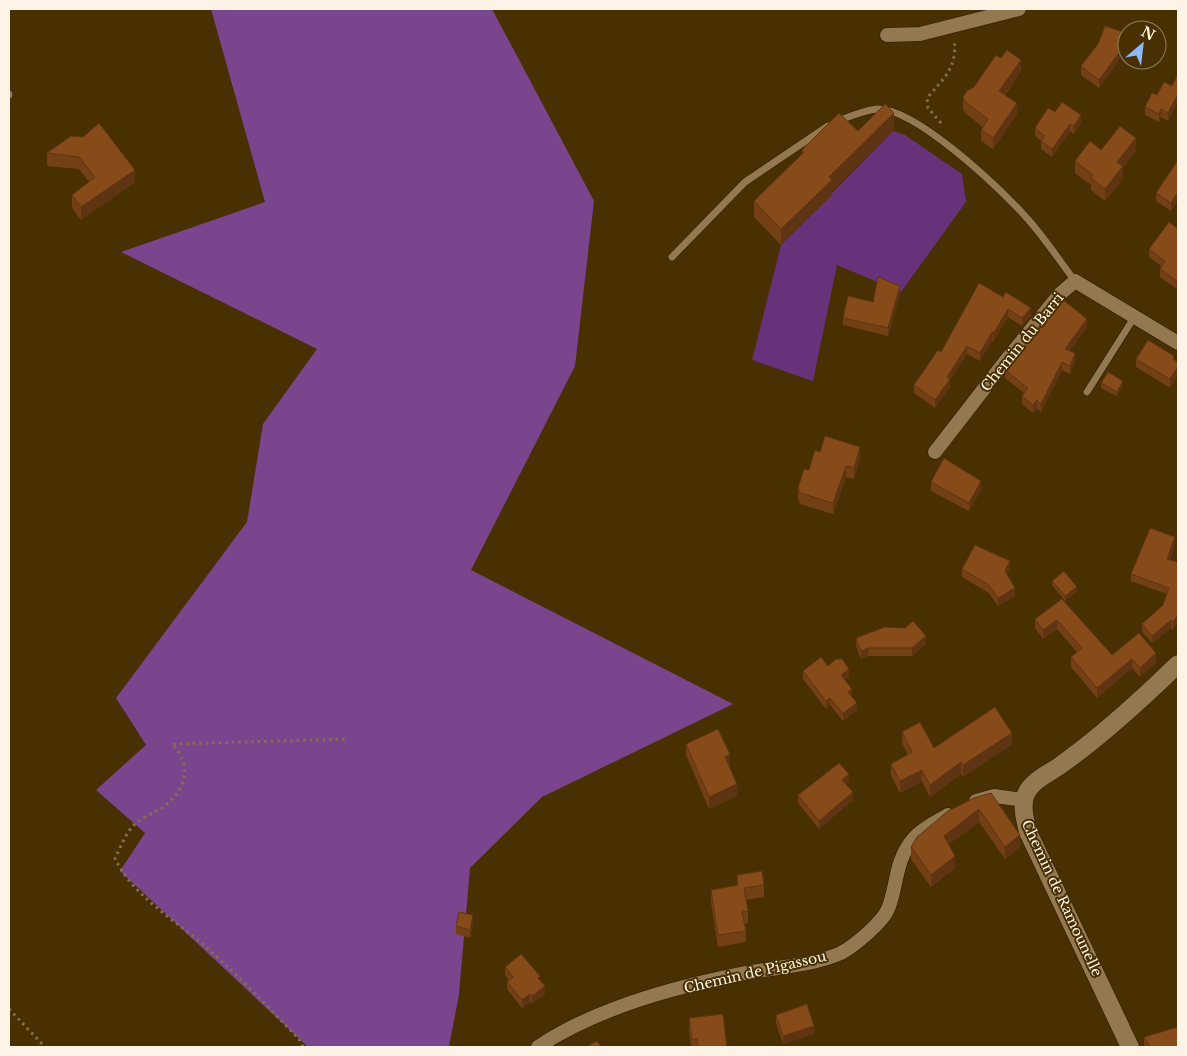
<svg xmlns="http://www.w3.org/2000/svg" width="1187" height="1056" font-family="'Libre Baskerville',serif">
<style>
.green{fill:#67327a}
.forest{fill:#7b458e}
.lines{fill:none;stroke-linecap:round;stroke-linejoin:round}
.service-casing{stroke:#2a1800;stroke-width:8}
.minor-casing{stroke:#2a1800;stroke-width:15}
.tertiary-casing{stroke:#2a1800;stroke-width:19}
.path{stroke:#84704e;stroke-width:3;stroke-dasharray:2.5 4;stroke-linecap:butt}
.service{stroke:#94784f;stroke-width:7}
.minor{stroke:#94784f;stroke-width:14}
.tertiary{stroke:#94784f;stroke-width:18}
.wall{fill:#734016}
.shaded-wall{fill:#5e3412}
.building{fill:#864b19;stroke:#5e3412}
.labels{text-anchor:middle;stroke-width:4;stroke-linejoin:round;paint-order:stroke}
.street-label{font-size:14px;fill:#fdf3e6;stroke:#483003}
</style>
<rect width="100%" height="100%" fill="#483003"/>
<path class="green" d="M893,131L905,135L962,174L966,202L901,292L837,265L813,381L752,360L781,245Z"/>
<path class="forest" d="M211,9H492L594,201L575,366L471,570L733,704L542,797L470,868L459,994L449,1047H308L120,871L145,833L96,790L146,745L116,698L247,522L263,424L317,349L121,252L265,202Z"/>
<g class="lines">
<defs>
<path id="service" d="M9,94V95
M837,121C850,117 864,110 877,109C914,107 999,187 1024,215C1043,235 1058,259 1075,281
M672,257L745,182L828,126
M1087,392L1135,316"/>
<path id="minor" d="M887,35L920,34L1019,9
M935,452L1004,363L1060,294L1075,281L1178,343
M976,801L994,796L1024,800
M538,1047C594,1009 678,986 745,973C773,968 815,965 841,953C854,946 882,923 888,909C898,885 894,861 914,838C923,828 936,822 948,815"/>
<path id="tertiary" d="M1130,1047L1028,832C1025,819 1021,806 1026,794C1032,781 1047,774 1058,767C1102,736 1140,701 1178,664"/>
</defs>
<use href="#service" class="service-casing"/>
<use href="#minor" class="minor-casing"/>
<use href="#tertiary" class="tertiary-casing"/>
<path class="path" d="M941,123L928,108L927,98C944,78 958,67 954,39
M9,1009L45,1047
M303,1047L299,1039C269,1008 239,976 207,948C178,922 131,895 115,858C121,847 125,834 134,825C144,816 158,812 167,804C188,786 191,764 172,744L348,739"/>
<use href="#service" class="service"/>
<use href="#minor" class="minor"/>
<use href="#tertiary" class="tertiary"/>
</g>
<path class="wall" d="M1126,41L1118,62L1099,88L1081,75V66Z
M1021,71L1005,95L1017,114L993,149L981,141V130L983,127L965,113L963,108V97Z
M1178,74V102L1168,121L1161,117L1159,122L1145,115V107L1157,95L1172,86Z
M1055,112L1081,123L1074,134L1070,131L1052,157L1041,149V141L1035,136V128Z
M894,129L832,191V195L781,245L754,217V201L802,154V150L858,131Z
M71,136L135,182L81,220L72,208V195L89,182L79,169L47,166V153Z
M1101,150L1136,151L1123,168V179L1105,201L1091,190V185L1075,173V161Z
M1178,160V200L1171,211L1156,201V193Z
M1178,229V290L1160,277V269L1161,266L1149,257V249Z
M900,294L888,336L843,325V318L873,302Z
M1003,297L1031,316L1022,326L1008,317L993,342L992,340L980,361L967,354L950,380V387L935,408L914,393V385L941,352Z
M1087,327L1069,351L1075,361L1070,374L1062,370L1041,412L1037,408L1033,413L1022,404V396L1024,393L1005,378V370Z
M1174,356L1170,388L1136,367V359Z
M1101,383L1123,385L1117,396L1101,388Z
M820,452L860,458L854,479L846,477L833,514L800,504L798,499V488Z
M931,482L981,490L969,511L931,491Z
M1175,545L1170,560L1178,562V623L1173,630L1171,628L1152,643L1142,632V624L1163,605L1167,594L1131,581V574Z
M962,569H1010L1007,575L1015,596L998,606L989,593L962,577Z
M1052,581L1077,591L1065,601L1052,585Z
M1062,599L1112,655L1156,663L1140,677L1132,668L1097,698L1071,667V657L1077,652L1057,629L1043,639L1035,628V619Z
M856,638L926,644L912,656H868L861,659L856,646Z
M828,666L849,677L845,680L857,710L843,721L830,705L826,709L803,679V671Z
M902,732L934,748L1012,744L963,777L961,774L930,797L922,781L900,793L891,775V764L908,755L902,743Z
M686,744L730,766H729L737,796L709,809L686,755Z
M849,782L846,784L853,800L819,829L798,803V795Z
M974,798L1020,847L1005,859L979,822L949,844L955,868L931,887L911,859V847Z
M737,875L764,885V897L746,900L748,911V923L744,924L746,931V942L718,947L711,902V890L737,886Z
M473,923L470,938L456,934V926Z
M505,967L540,980L545,994L532,1004L530,1002L522,1008L507,989V982L509,980L505,975Z
M776,1015L814,1034L783,1044L776,1023Z
M689,1018L727,1047H691L689,1029Z
M1144,1037L1178,1047H1144Z"/>
<path class="shaded-wall" d="M1126,33V41L1118,62L1099,88V80Z
M1021,60V71L999,102V91Z
M1178,94V102L1168,121V113Z
M1017,103V114L993,149V138Z
M1161,109V117L1159,122V114Z
M894,113V129L832,191V195L781,245V229L829,177Z
M1081,115V123L1074,134V126Z
M1070,124V131L1052,157V149Z
M1136,138V151L1123,168V179L1105,201V189L1117,162Z
M135,170V182L81,220V207Z
M1178,192V200L1171,211V203Z
M900,286V294L888,336V328Z
M1031,308V316L1022,326V318Z
M1008,309V317L993,342V334Z
M1087,319V327L1065,357V349Z
M992,332V340L980,361V353Z
M967,346V354L950,380V387L935,408V400L947,377Z
M1075,353V361L1070,374V366Z
M1062,362V370L1041,412V404Z
M1178,367V375L1170,388V379Z
M1123,381V385L1117,396V392Z
M1037,400V408L1033,413V405Z
M860,447V458L854,479V468Z
M846,466V477L833,514V503Z
M981,481V490L969,511V503Z
M1175,537V545L1167,567V559Z
M1010,561V569L1005,579V571Z
M1077,587V591L1065,601V596Z
M1015,588V596L998,606V598Z
M1178,615V623L1173,630V622Z
M1057,620V629L1043,639V630Z
M1171,620V628L1152,643V636Z
M926,636V644L912,656V648Z
M868,648V656L861,659V651Z
M1156,653V663L1140,677V668Z
M1132,659V668L1097,698V688Z
M849,669V677L841,683V675Z
M852,689V696L848,692Z
M830,698V705L826,709V701Z
M857,703V710L843,721V713Z
M1012,733V744L963,777V765Z
M730,754V766L725,768V757Z
M961,762V774L930,797V785Z
M922,770V781L900,793V781Z
M849,774V782L842,787V780Z
M737,784V796L709,809V797Z
M853,792V800L819,829V821Z
M979,809V822L944,848V836Z
M1020,835V847L1005,859V847Z
M955,856V868L931,887V875Z
M473,915V923L470,938V930Z
M545,986V994L532,1004V996Z
M530,994V1002L522,1008V1000Z
M814,1026V1034L783,1044V1036Z"/>
<path class="building" d="M1105,26L1126,33L1118,54L1099,80L1081,66L1098,44Z
M1007,50L1021,60L999,91L1017,103L993,138L981,130L988,119L965,102L963,97L967,91L974,87L996,55L1001,58Z
M1178,74V94L1168,113L1161,109L1159,114L1145,107L1152,93L1157,95L1164,82L1172,86Z
M1062,102L1081,115L1074,126L1070,124L1052,149L1041,141L1045,136L1035,128L1048,108L1055,112Z
M885,104L894,113L829,177L832,180L781,229L754,201L804,152L802,150L839,113L858,131Z
M99,123L135,170L81,207L72,195L95,177L79,157L47,153L71,136L83,137Z
M1120,126L1136,138L1117,162L1123,166L1105,189L1091,178L1093,175L1075,161L1090,141L1101,150Z
M1178,160V192L1171,203L1156,193Z
M1169,222L1178,229V282L1160,269L1165,261L1149,249Z
M878,277L900,286L888,328L843,318L848,296L873,302Z
M979,283L1003,297L1006,292L1031,308L1022,318L1008,309L993,334L992,332L980,353L967,346L947,377L950,379L935,400L914,385L938,350L941,352Z
M1062,299L1087,319L1065,349L1075,353L1070,366L1062,362L1041,404L1037,400L1033,405L1022,396L1028,388L1005,370Z
M1148,340L1174,356L1173,359L1178,362V367L1170,379L1136,359Z
M1108,372L1123,381L1117,392L1101,383Z
M825,436L860,447L854,468L846,466L833,503L800,493L798,488L804,469L809,470L815,450L820,452Z
M944,458L981,481L969,503L931,482Z
M1150,528L1175,537L1167,559L1178,562V615L1173,622L1171,620L1152,636L1142,624L1163,605L1169,588L1131,574Z
M975,545L1010,561L1005,571L1015,588L998,598L989,585L962,569Z
M1064,571L1077,587L1065,596L1052,581Z
M1062,599L1112,655L1139,633L1156,653L1140,668L1132,659L1097,688L1071,657L1082,648L1057,620L1043,630L1035,619Z
M913,621L926,636L912,648H868L861,651L856,638L885,627L905,628Z
M821,657L828,666L836,659H842L849,669L841,675L852,689L848,692L857,703L843,713L830,698L826,701L803,671Z
M995,707L1012,733L963,765L961,762L930,785L922,770L900,781L891,764L912,752L902,732L920,722L934,748Z
M718,729L730,754L725,757L737,784L709,797L686,744Z
M839,763L849,774L842,780L853,792L819,821L798,795Z
M991,793L1020,835L1005,847L979,809L944,836L955,856L931,875L911,847L917,837L948,811L974,798Z
M762,871L764,885L744,888L748,911L742,912L746,931L718,935L711,890L738,885L737,875Z
M459,912L473,915L470,930L456,926Z
M521,954L540,976L538,978L545,986L532,996L530,994L522,1000L507,982L513,977L505,967Z
M807,1004L814,1026L783,1036L776,1015Z
M723,1014L727,1047H698L697,1039H692L689,1018Z
M1178,1027V1046L1173,1047H1150L1144,1037Z
M597,1041L601,1047H586Z"/>
<g class="labels">
<g class="street-label">
<text transform="translate(1022 342) rotate(-51)" y="5">Chemin du Barri</text>
<text transform="translate(1062 898) rotate(65)" y="5">Chemin de Ramounelle</text>
<text transform="translate(755 972) rotate(-13)" y="5">Chemin de Pigassou</text>
</g>
</g>
<rect width="1187" height="1056" fill="none" stroke="#fdf3e6" stroke-width="20"/>
<g transform="translate(1142 45) rotate(28)"><circle r="24" fill="#483003" stroke="#907e5e"/>
<path d="M0-4L9 19L0 12L-9 19Z" fill="#8abafc"/>
<text y="-8" font-size="14" font-weight="bold" text-anchor="middle" fill="#fdf3e6">N</text>
</g>
</svg>
